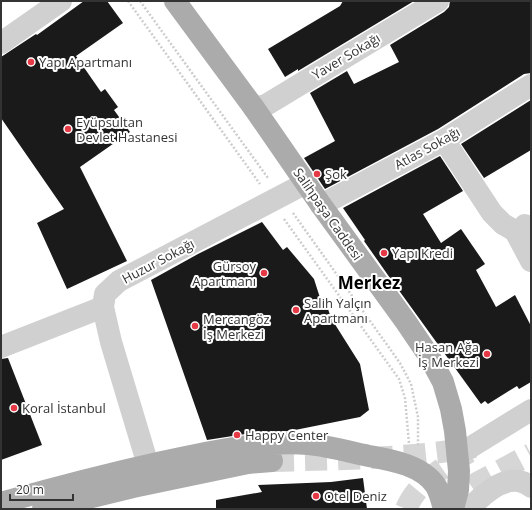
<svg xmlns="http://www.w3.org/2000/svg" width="532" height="510" font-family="'Open Sans',sans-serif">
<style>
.building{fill:#1a1a1a}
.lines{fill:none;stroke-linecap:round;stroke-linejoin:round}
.major-tunnel{stroke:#d6d6d6;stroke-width:22;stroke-dasharray:22 11;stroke-linecap:butt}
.path{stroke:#cdcdcd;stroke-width:2.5;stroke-dasharray:2 2;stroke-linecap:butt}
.minor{stroke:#d0d0d0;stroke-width:22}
.major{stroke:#ababab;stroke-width:22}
.poi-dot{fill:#e63946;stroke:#fff;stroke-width:1.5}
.labels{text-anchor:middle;stroke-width:4;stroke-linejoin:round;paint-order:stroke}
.street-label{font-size:13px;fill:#333;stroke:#fff}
.poi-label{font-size:13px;fill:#333;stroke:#fff;text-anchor:start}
.district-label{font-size:17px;font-weight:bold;fill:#000;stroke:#fff}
</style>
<rect width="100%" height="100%" fill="#fff"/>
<path class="building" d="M84,1H107L123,23L76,56L101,92L105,89L118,107L114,110L130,132L80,167L127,261L67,289L37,223L64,209L1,118V57L36,34L37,35Z
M343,1H414L298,71V69L285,77L268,49L340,6Z
M450,1H531V73L524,74L438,129L325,189L304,158L335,141L310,93L347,71L354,84L399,62L390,45L444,12L449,7Z
M531,100V150L484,178L461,144Z
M440,156L463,191L423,214L441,243L461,229L485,264L476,270L496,307L515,295L531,326V382L519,389L517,386L488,404L485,401L481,404L390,278L364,241L365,240L343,208Z
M262,222L283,250L287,247L314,279L321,301L325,300L331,318L360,364L369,410L360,417L290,431L252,433L207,440L151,280L198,254Z
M8,358L42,445L1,460V359Z
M363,478L367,509H216V500L262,492L258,485L331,482Z"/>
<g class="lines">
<path class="major-tunnel" d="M272,461C340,459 408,459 475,447
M445,506L448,503L477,483L531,454
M406,509C417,482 445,466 469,452"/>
<path class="path" d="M128,1L260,184
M140,1L268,178
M293,213L400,363L411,384L418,417V447
M284,219L399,379L405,398L409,444"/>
<path class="minor" d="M1,43L61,1
M254,108L266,105L438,1
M444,140L492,213L503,224L515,231L521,229L525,225
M321,205L444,140L531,85
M515,231L531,261
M1,347L103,307
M458,455L531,410
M148,465L111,342L103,307L105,294L119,281L306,183
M469,509C484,493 510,469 531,487"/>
<path class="major" d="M175,1L254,108L321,205L406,322L429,356L443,382L451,409L455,431L459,471L458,490L453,509
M1,503C54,488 108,474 162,462C208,452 262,440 309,444C329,446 349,452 369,456C391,460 422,465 436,486C440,493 442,502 444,509
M43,509L133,487L248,463L272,461"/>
</g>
<g class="poi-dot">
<circle cx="31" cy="62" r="4"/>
<circle cx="68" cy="129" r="4"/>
<circle cx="317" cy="174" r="4"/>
<circle cx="384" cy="253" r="4"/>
<circle cx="264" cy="273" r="4"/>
<circle cx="296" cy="310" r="4"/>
<circle cx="195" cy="326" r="4"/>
<circle cx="487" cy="354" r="4"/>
<circle cx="14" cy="408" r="4"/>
<circle cx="237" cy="435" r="4"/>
<circle cx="316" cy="496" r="4"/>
</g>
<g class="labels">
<g class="street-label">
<text transform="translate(346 56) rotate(-31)" y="5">Yaver Sokağı</text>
<text transform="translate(427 148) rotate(-29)" y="5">Atlas Sokağı</text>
<text transform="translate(328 214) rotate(55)" y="5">Salihpaşa Caddesi</text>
<text transform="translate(158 261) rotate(-28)" y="5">Huzur Sokağı</text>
</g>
<g class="poi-label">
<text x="39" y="67">Yapı Apartmanı</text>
<text x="76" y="127">Eyüpsultan<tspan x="76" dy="15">Devlet Hastanesi</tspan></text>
<text x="325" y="179">Şok</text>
<text x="392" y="258">Yapı Kredi</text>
<text x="256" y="271" text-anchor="end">Gürsoy<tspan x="256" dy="15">Apartmanı</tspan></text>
<text x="304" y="308">Salih Yalçın<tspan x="304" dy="15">Apartmanı</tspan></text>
<text x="203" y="324">Mercangöz<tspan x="203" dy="15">İş Merkezi</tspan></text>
<text x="479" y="352" text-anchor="end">Hasan Ağa<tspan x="479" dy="15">İş Merkezi</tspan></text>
<text x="22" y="413">Koral İstanbul</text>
<text x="245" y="440">Happy Center</text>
<text x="324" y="501">Otel Deniz</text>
</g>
<g class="district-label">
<text x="369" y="289">Merkez</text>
</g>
</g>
<rect width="532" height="510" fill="none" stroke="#333333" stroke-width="4"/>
<path d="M10 494v6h63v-6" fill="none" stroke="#333333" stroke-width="2"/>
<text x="16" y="494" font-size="12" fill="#333333" stroke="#ffffff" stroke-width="3" paint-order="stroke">20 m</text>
</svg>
